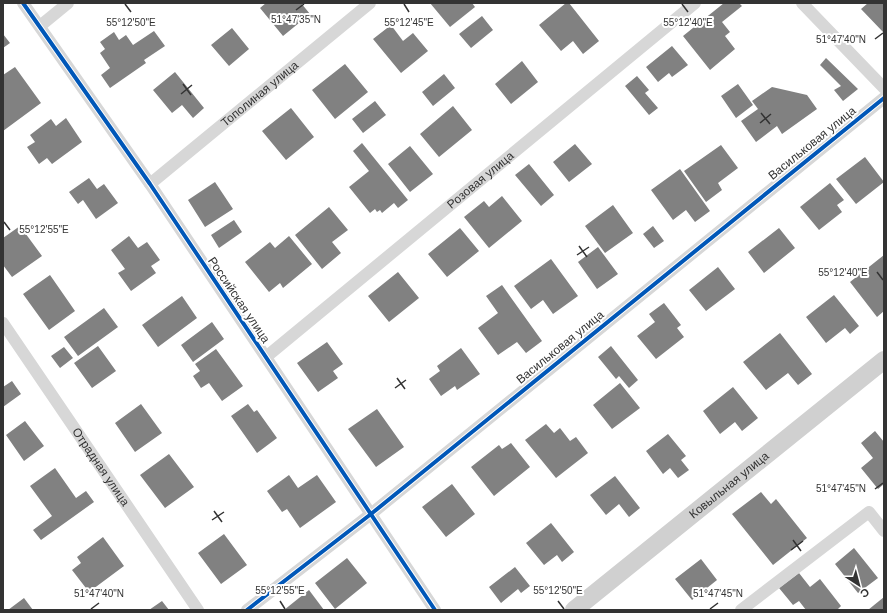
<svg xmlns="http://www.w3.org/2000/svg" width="887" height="613" font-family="Arial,sans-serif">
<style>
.building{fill:#818181}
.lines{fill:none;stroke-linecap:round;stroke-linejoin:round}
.street{stroke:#d7d7d7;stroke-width:12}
.secondary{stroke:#d0d0d0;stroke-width:18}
.cycleway-casing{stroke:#fff;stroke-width:6}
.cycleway{stroke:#0057b8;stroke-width:4}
.ticks{fill:none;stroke:#333;stroke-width:1.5}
.labels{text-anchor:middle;stroke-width:4;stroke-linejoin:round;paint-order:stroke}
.street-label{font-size:12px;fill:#333;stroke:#fff}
.ticks-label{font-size:10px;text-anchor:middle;fill:#333;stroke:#fff;stroke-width:4;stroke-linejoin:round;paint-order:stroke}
</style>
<rect width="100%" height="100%" fill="#fff"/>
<path class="building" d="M266,3H301L310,14L283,36L260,8Z
M430,3H472L475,7L450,27Z
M566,3H569L599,41L583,54L573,41L561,51L539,25Z
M724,3H739L742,6L722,22L730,32L725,36L735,49L710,70L683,36Z
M868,3H884V33L861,9Z
M482,16L493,30L471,48L459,34Z
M391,25L403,41L413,33L428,51L401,73L373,39Z
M232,28L249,49L229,66L211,45Z
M154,31L165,46L144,60L146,63L110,88L101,75L110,68L100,53L105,49L100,42L114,32L119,40L126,35L133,45Z
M3,34L10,43L3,48Z
M672,46L688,65L672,77L669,73L658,82L646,67Z
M826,58L858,89L843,101L834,90L841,86L820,65Z
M522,61L538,82L511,104L495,84Z
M345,64L368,92L335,119L312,90Z
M15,67L41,103L3,131V75Z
M175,72L204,108L193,118L182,105L172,113L153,90Z
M444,74L455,88L433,106L422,92Z
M637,76L649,90L645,93L658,108L649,115L625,86Z
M738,84L753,105L736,118L721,96Z
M772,87L807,95L817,109L782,134L777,126L756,142L741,121L758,109L752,101Z
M375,101L386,115L363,133L352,119Z
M453,106L472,130L439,157L420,134Z
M291,108L314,137L286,160L262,131Z
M66,118L82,142L52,164L47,158L39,164L27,147L35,142L30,135L51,119L56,126Z
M362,143L408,200L398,208L394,203L382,213L380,210L377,212L375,209L370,213L349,187L369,171L353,151Z
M575,144L592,164L569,182L553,162Z
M721,145L738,168L718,183L722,190L706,202L684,171Z
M410,146L433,174L410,192L388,164Z
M865,157L884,182L856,204L836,179Z
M529,164L554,195L541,206L515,175Z
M680,169L710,211L695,222L686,210L673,220L651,190Z
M89,178L97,189L104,184L118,203L96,219L83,200L78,204L69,192Z
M215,182L233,209L205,227L188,200Z
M830,183L844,200L837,205L842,212L819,230L800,207Z
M502,196L522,221L489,248L464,217L484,201L489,207Z
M613,205L633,233L605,253L585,226Z
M329,207L348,230L332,242L341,253L322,269L295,235Z
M234,220L242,232L219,248L211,235Z
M20,226L42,256L12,277L3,265V238Z
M653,226L664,241L654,248L643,234Z
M460,228L479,251L447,277L428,254Z
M779,228L795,248L764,273L748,252Z
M129,236L138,248L147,242L160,260L151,266L156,273L131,291L118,273L125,269L111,250Z
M289,236L312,264L283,288L280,283L269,292L245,262L270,242L275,248Z
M598,247L618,274L597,289L578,262Z
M884,255V311L877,317L850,282Z
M551,259L578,296L553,314L543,300L531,309L514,286Z
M718,267L735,289L706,311L689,290Z
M398,272L419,298L389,322L368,296Z
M50,275L75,311L49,330L23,294Z
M502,285L542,341L526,353L517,342L498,355L478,328L498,313L486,296Z
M834,295L859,326L850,334L845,328L826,343L806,317Z
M182,296L197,318L158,347L142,325Z
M664,303L681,325L677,328L684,337L656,359L637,336L655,322L649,314Z
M104,308L118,327L78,356L64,337Z
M212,322L224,339L193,362L181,345Z
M780,333L812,374L798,385L788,373L766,390L743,362Z
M327,342L343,364L333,371L338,378L318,392L297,363Z
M98,346L116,371L92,388L74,363Z
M611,346L638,380L629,388L619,376L616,379L598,357Z
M64,347L73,358L60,368L51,356Z
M461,348L480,374L457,390L455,386L441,396L429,379L440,371L437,366Z
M216,349L243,386L222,401L209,383L201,388L193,376L200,371L195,364Z
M12,381L21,394L3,407V387Z
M620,383L640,408L612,429L593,405Z
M733,387L758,418L742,431L735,422L720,434L703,411Z
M141,404L162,433L135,452L115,423Z
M248,404L254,412L257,410L277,438L257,453L231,416Z
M377,409L404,447L376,467L348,429Z
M25,421L44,446L24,461L6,435Z
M546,424L554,433L560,428L570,441L576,437L588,453L556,478L525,440Z
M875,431L884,442V484L878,489L861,468L873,458L861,443Z
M668,434L686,456L681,460L689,470L678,478L670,468L663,474L646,451Z
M511,443L530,467L494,496L471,467L499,445L502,449Z
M169,454L194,487L165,508L140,475Z
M55,468L76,498L86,491L94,502L41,540L33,530L52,516L30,486Z
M289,475L298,488L317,475L336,502L300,528L287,509L282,512L267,491Z
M615,476L640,508L629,517L619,504L606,515L590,495Z
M452,484L475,514L446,537L422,507Z
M761,492L771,504L776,499L807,538L773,565L732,514Z
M551,523L574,552L562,562L557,555L544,565L526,543Z
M224,534L247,565L221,584L198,553Z
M103,537L124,566L89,592L72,570L81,563L77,557Z
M854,548L878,578L858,593L835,564Z
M347,558L367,583L335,609L315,583Z
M701,559L717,580L692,600L675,579Z
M515,567L530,586L521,593L518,589L501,603L489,587Z
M799,573L810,587L820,579L841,606L837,610H806L799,601L793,605L779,588Z
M309,590L324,610H284Z
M884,597V610H868Z
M24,598L33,610H8Z
M162,601L169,610H149Z"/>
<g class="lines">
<g class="street">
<path d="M23,3L150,184L435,610"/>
<path d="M802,3L884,88"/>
<path d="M40,26L68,3"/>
<path id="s1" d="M150,184L370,3"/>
<path id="s2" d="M3,323L198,610"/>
<path id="s3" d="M266,357L695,3"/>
<path d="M247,610L371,514L884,98"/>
<path d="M741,610L869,512L884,531"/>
</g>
<path class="secondary" id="s4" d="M574,610L884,360"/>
<defs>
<path id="cycleway" d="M23,3L150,184L435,610
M247,610L371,514L884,98"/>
</defs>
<use href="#cycleway" class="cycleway-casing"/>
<use href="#cycleway" class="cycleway"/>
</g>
<path class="ticks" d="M125,4L131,12M404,4L409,12M682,4L688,12M296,10L304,4M875,39L883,33M183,84L191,95M181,94L192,85M761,113L770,124M760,123L771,114M4,222L10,230M579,246L587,257M577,255L589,247M877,272L883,280M397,378L405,389M395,388L406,380M875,489L883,483M214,511L222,522M212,520L224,512M793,540L801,551M791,550L803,541M280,601L285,609M558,601L564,609M91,609L99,603M710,609L718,603"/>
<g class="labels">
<g class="street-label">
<text dy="4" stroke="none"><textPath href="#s1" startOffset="142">Тополиная улица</textPath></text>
<text transform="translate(812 143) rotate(-39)" y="4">Васильковая улица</text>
<text dy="4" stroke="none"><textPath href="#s3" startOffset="278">Розовая улица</textPath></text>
<text transform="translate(239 300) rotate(56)" y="4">Российская улица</text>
<text transform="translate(560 347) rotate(-39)" y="4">Васильковая улица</text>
<text dy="4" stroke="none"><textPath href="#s2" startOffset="174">Отрадная улица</textPath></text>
<text dy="4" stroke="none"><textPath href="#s4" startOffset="199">Ковыльная улица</textPath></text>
</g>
</g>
<g class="ticks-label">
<text x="296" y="23">51°47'35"N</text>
<text x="131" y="26">55°12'50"E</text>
<text x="409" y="26">55°12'45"E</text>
<text x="688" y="26">55°12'40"E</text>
<text x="841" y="43">51°47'40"N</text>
<text x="44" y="233">55°12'55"E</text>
<text x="843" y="276">55°12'40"E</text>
<text x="841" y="492">51°47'45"N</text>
<text x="280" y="594">55°12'55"E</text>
<text x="558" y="594">55°12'50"E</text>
<text x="99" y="597">51°47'40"N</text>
<text x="718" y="597">51°47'45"N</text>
</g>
<rect width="887" height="613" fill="none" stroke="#333333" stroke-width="8"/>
<g transform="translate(859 585) rotate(144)" stroke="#ffffff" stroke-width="3" paint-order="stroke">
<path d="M0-3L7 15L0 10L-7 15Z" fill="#333333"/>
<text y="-6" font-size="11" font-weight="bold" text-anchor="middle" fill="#333333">С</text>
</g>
</svg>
